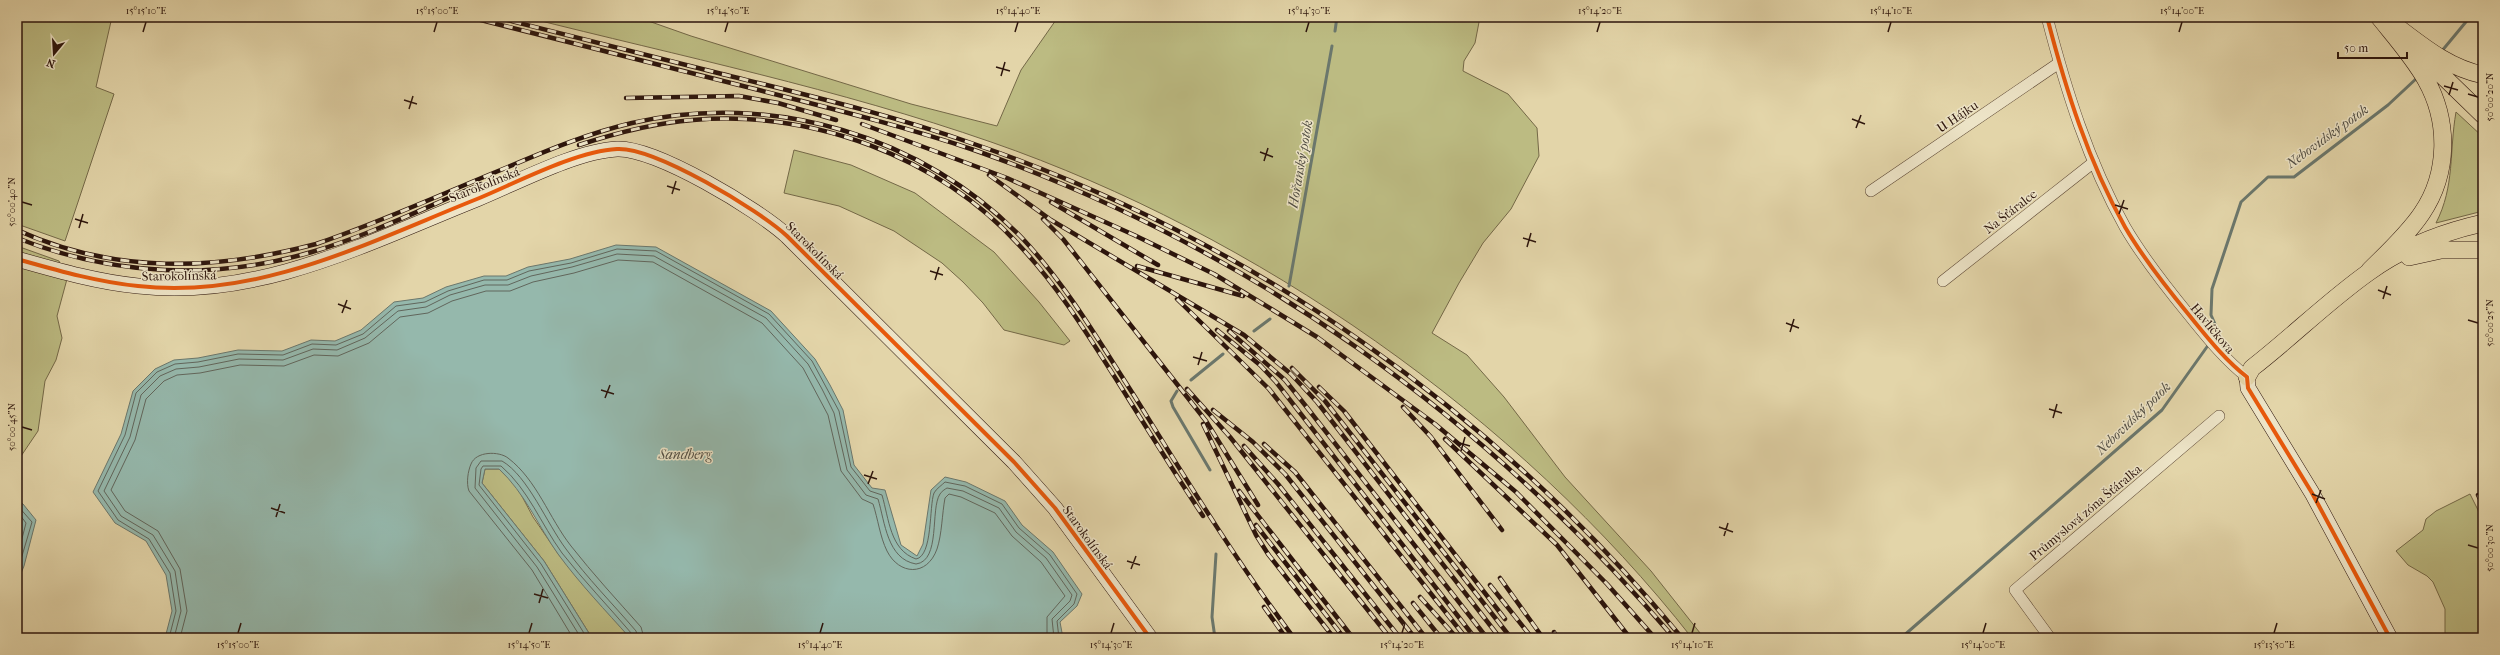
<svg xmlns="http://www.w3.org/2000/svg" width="2500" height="655" font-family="'IM FELL French Canon',serif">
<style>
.green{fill:#bcbb82;stroke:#746847}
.water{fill:#95b8ac;stroke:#6b776c}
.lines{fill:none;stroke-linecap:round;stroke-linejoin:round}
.shore{stroke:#61665c;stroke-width:1}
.stream{stroke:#6b776c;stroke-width:3}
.street-casing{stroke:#5a4533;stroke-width:12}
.secondary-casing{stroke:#2d150c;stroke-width:16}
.primary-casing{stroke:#2d150c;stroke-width:18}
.street{stroke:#ede4c7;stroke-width:11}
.secondary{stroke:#ede4c7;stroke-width:15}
.primary{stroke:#e3d5a9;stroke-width:17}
.rail-casing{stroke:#2d150c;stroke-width:4.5}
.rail{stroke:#ede4c7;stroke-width:3;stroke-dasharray:9;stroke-linecap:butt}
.cycleway-casing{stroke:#ede4c7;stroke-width:6}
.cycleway{stroke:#e8590c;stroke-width:4}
.ticks{fill:none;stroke:#2d150c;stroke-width:1.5}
.labels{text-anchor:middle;stroke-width:3;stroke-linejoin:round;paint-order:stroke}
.street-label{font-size:13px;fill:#2d150c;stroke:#ede4c7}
.water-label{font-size:14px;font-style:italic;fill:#514e44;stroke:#ede4c7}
.neatline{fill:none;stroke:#2d150c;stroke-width:1.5}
.ticks-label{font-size:10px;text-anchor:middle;fill:#2d150c}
</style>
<rect width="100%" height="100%" fill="#e3d5a9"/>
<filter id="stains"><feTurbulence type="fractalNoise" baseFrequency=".005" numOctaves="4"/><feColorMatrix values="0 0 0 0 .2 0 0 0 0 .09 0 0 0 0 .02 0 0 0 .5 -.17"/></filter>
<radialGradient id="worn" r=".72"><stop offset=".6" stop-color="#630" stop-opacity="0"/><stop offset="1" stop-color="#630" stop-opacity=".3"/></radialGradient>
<path class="green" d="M17,17H112L96,87L114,94L65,241L17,224Z
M525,17H637L691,36L911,104L997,126L1021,70L1058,17H1480L1475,43L1464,61L1463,71L1508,94L1537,128L1539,156L1511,209L1483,243L1459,283L1432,333L1467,355L1504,397L1565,477L1651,571L1704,638H1692C1518,416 1256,234 991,142C839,89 680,56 525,17Z
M2456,112L2483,137V211L2436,223C2455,186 2449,152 2456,112Z
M794,150L851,165L915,193L994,252L1039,302L1070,341L1064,345L1004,330L983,303L963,282L942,263L894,231L839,206L784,193Z
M17,246L59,261L67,279L57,316L62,338L56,360L45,381L38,431L17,462Z
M485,469H499L516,485L533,517L559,555L630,638H592L544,561L482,483Z
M2470,494L2483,520V638H2445V609L2433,582L2427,576L2408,565L2396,551L2423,530L2426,519L2436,511Z"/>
<path class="water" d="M616,245L656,247L771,311L815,359L830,385L843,410L854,465L872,488L885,490L901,545L917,556L923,544L931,490L945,477L966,482L1005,501L1022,525L1053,552L1082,594L1077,606L1060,622L1063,638H630C606,611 580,584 558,554C538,526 525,493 499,469H485L482,483L544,561L592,638H165L172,611L166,575L146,541L115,523L93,492L121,434L133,391L155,369L174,360L198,358L238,350L282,351L311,340L335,341L361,330L394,302L423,298L446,287L484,276H506L528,267L570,259Z
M17,500L23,504L36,520L24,566L17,583Z"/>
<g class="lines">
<path class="shore" d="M17,505L32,522L17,573
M17,511L26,523L17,558
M169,638L176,611L170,573L149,539L118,520L98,491L125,435L136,393L157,372L175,364L198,362L238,354L283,355L312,344L336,345L363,334L396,306L425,302L448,291L484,280H507L529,271L571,263L617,249L656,251L769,314L812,361L826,387L839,411L851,467L870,491L882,495C889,519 890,550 916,559C933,556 929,506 934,493C936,489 942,485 945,482L965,486L1002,504L1019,528L1050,555L1077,594L1074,604L1057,621L1059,638
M174,638L181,611L175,571L153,535L121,516L104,491L130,437L141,395L160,376L176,369L199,367L239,359L283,360L313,349L337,350L365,338L398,311L426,307L450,295L485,285H508L531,276L572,267L617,254L654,256L766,318L808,364L822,389L834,413L847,470L866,495L878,499C885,522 887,559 916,564C941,561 930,509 940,494C941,492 945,489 947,488L963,491L999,508L1016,532L1046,558L1072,595L1070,601L1052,619L1054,638
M180,638L187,611L180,569L158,531L125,511L111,490L135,440L146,399L164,381L177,375L200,373L240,365L284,366L314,355L338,356L369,343L400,317L428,313L452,301L486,291H510L533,282L574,273L618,260L653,262L762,323L803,368L828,415L841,471L862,499L873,504C878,519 880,537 887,551C899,575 927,577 937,549C942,534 942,514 945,498L949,494L961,497L995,513L1012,536L1041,562L1065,596L1047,617V638
M573,638L532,570L469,491C466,483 468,471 471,464C476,451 499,451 508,458C537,480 549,518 571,546C593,574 617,600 641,627L644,638
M581,638L537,567L475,488L476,468L481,461H502C528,476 547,524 566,549C587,578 613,604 636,631L638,638
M587,638L541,564L479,485L481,469L483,466H501C528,489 541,524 562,553C584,581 609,607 632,634L633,638"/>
<path class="stream" d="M1335,31L1337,17
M2441,52L2470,17
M1289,286L1332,46
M1254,331L1270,319
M2213,340L2219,333L2211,315L2212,289L2241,202L2268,177H2294L2388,105L2418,77
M1191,380L1223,354
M1177,391L1171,401L1173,407L1210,470
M1215,638L1212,617L1216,554
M1901,638L2162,410L2209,344"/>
<defs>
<path id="street" d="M2047,17C2066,90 2088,161 2125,227C2143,258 2166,287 2189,315C2207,337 2224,359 2247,377
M1871,191L2059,63
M1943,281L2094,162
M2050,638L2015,590L2219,416"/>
<path id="secondary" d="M17,259C56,270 97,282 138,286C258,300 369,242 477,199C516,183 576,151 617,149C655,147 759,210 787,236L1014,462L1055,508L1150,638
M2247,377L2248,388L2312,493L2390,638"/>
<path id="primary" d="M2388,20C2418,42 2445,67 2483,75
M2414,48L2483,115
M2409,257L2441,250H2483
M2369,271C2387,253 2408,234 2422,213C2449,173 2449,121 2426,80C2413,57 2395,37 2379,17
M2247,377L2252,368C2292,337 2328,301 2369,272C2402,248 2443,232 2483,223"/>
</defs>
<use href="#street" class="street-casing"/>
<use href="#secondary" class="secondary-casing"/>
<use href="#primary" class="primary-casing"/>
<use href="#street" class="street"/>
<use href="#secondary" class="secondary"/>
<use href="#primary" class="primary"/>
<defs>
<path id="rail" d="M469,17C559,39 649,63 739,85C817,105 897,124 974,150C1250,247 1484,416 1674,638
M495,17C571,36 647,55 722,74C807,95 892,115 974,144C1251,239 1496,412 1682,638
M626,98L739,96L778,103L836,120
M862,124L1007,178L1134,235L1214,274L1317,337L1435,424L1516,492L1607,584L1655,638
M579,145C616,133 654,123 693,120C812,110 938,156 1019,245C1057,285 1086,332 1116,379C1145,425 1173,471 1203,516
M989,175L1051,220L1244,335L1291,374L1317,402L1500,638
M1051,202L1158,265
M1043,219L1063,239L1206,421L1258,505
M17,230C114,274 214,271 316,244C381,222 444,193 508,167C548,150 589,133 632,123C771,91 923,135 1023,239C1067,286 1100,343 1135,397C1186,479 1236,561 1294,638
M17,238C113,276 216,281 315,251C372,234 426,207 481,184
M1137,266L1243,296
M1177,299L1269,389L1466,638
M1217,330L1260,365L1276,382L1475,638
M1229,331L1285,380L1305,405L1487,638
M1292,368L1325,401L1511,638
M1319,387L1344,411L1505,619
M1187,389L1230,437L1390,638
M1403,407L1431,437L1502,530
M1213,410L1253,442L1285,474L1415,638
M1203,424L1256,535L1268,554L1334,638
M1445,439L1557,545L1630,638
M1264,444L1295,472L1426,638
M1244,446L1278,484L1400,638
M1239,491L1353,638
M2478,495L2483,505
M1256,525L1344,638
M1500,578L1543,638
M1490,585L1532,638
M1420,597L1457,638
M1413,603L1441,638
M1264,607L1286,638
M1554,632L1557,638"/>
</defs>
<use href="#rail" class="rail-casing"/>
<use href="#rail" class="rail"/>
<defs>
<path id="cycleway" d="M2047,17C2066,90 2088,161 2125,227C2143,258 2166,287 2189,315C2207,337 2224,359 2247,377L2248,388L2312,493L2390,638
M17,259C56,270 97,282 138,286C258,300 369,242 477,199C516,183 576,151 617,149C655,147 759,210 787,236L1014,462L1055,508L1150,638"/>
</defs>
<use href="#cycleway" class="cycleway-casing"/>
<use href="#cycleway" class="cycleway"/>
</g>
<path class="ticks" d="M143,32L146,22M434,32L437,22M725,32L728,22M1015,32L1018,22M1306,32L1309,22M1597,32L1600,22M1888,32L1891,22M2179,32L2182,22M996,67L1010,71M1001,76L1005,62M2444,86L2458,90M2468,94L2478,97M2449,95L2453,82M404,100L417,104M409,109L413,96M1852,119L1865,124M1856,128L1861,115M1260,152L1273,157M1264,161L1268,148M667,186L680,190M672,194L676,181M22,202L32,205M2115,205L2128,209M2119,214L2124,200M75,219L88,223M79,228L83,214M1523,238L1536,242M1527,247L1531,233M930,271L943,275M935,280L939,267M2378,290L2391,295M2383,299L2387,286M338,304L351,309M342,313L347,300M2468,320L2478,323M1786,323L1799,328M1790,332L1794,319M1193,357L1207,361M1198,365L1202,352M601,390L614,394M605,398L610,385M2049,409L2062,413M2053,418L2057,404M22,427L32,430M1456,442L1470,446M1461,451L1465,437M864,475L877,479M868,484L873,471M2312,494L2325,499M2316,503L2321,490M271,508L285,513M276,517L280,504M1719,527L1733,532M1724,536L1728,523M2468,545L2478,548M1127,561L1140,565M1131,569L1136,556M534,594L548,598M539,603L543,589M238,633L241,623M529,633L532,623M820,633L823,623M1111,633L1114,623M1402,633L1405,623M1692,633L1695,623M1983,633L1986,623M2274,633L2277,623"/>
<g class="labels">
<g class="street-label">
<text transform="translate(1957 116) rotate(-34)" y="5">U Hájku</text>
<text transform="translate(484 184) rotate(-22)" y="5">Starokolínská</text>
<text transform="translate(2010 211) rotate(-38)" y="5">Na Šťáralce</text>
<text transform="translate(815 250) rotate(45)" y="5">Starokolínská</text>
<text transform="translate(179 275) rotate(-1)" y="5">Starokolínská</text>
<text transform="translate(2213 328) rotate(50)" y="5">Havlíčkova</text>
<text transform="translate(2085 512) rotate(-40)" y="5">Průmyslová zóna Šťáralka</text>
<text transform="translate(1088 537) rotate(54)" y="5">Starokolínská</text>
</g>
<g class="water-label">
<text transform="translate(2327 136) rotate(-36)" y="5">Nebovidský potok</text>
<text transform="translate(1300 164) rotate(-80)" y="5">Hořanský potok</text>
<text transform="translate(2133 418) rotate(-44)" y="5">Nebovidský potok</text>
<text x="685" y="459">Sandberg</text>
</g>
</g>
<rect width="2500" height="655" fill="none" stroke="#e3d5a9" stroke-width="44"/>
<g transform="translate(54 54) rotate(198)" stroke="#ede4c7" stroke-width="3" paint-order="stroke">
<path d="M0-3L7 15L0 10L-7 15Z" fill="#2d150c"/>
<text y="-6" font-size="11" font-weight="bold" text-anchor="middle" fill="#2d150c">N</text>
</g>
<path d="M2338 52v6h69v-6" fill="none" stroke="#2d150c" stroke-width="2"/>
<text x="2344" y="52" font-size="12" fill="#2d150c" stroke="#ede4c7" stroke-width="3" paint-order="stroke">50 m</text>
<rect x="22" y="22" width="2456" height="611" class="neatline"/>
<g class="ticks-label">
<text x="146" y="14">15°15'10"E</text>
<text x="437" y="14">15°15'00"E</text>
<text x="728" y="14">15°14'50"E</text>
<text x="1018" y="14">15°14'40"E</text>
<text x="1309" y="14">15°14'30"E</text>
<text x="1600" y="14">15°14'20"E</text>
<text x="1891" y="14">15°14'10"E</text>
<text x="2182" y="14">15°14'00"E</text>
<text transform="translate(2489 97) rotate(-90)" y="4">50°00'20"N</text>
<text transform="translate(11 202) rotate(-90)" y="4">50°00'40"N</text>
<text transform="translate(2489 323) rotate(-90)" y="4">50°00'25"N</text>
<text transform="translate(11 427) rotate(-90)" y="4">50°00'45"N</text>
<text transform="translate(2489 548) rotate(-90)" y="4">50°00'30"N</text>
<text x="238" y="648">15°15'00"E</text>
<text x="529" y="648">15°14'50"E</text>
<text x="820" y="648">15°14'40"E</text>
<text x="1111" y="648">15°14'30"E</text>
<text x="1402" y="648">15°14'20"E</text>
<text x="1692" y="648">15°14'10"E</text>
<text x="1983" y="648">15°14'00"E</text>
<text x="2274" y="648">15°13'50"E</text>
</g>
<rect width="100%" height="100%" filter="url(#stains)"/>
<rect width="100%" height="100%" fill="url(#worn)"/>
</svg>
